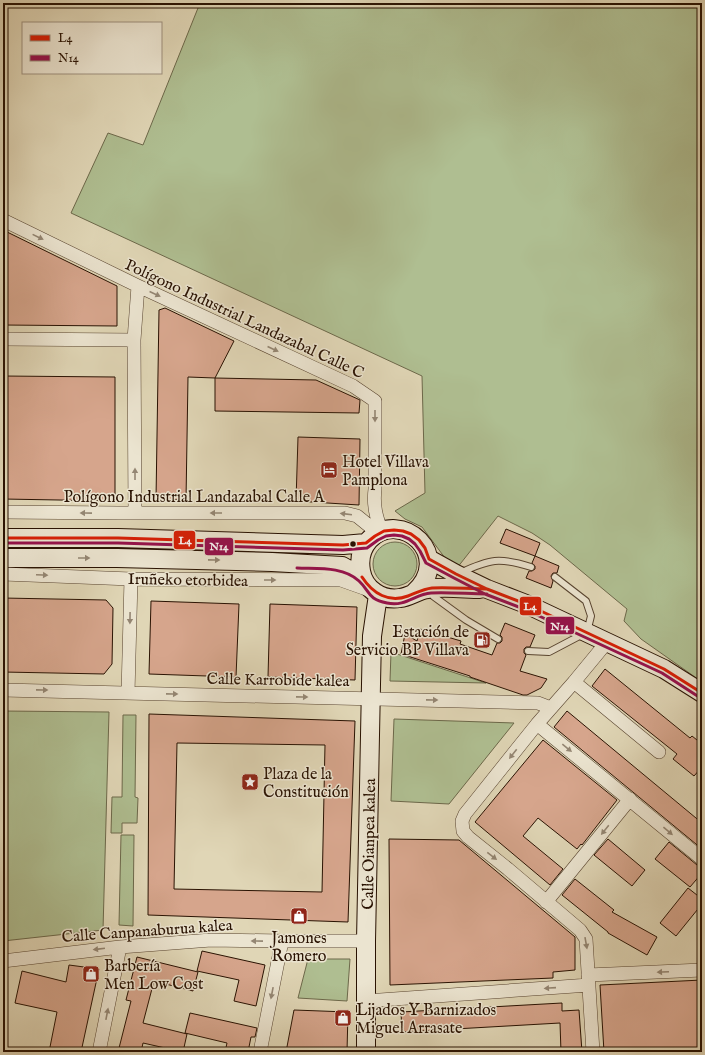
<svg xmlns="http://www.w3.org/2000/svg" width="705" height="1055" font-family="'IM FELL English',serif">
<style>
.green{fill:#afbe91;stroke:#6c684a}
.building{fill:#d6a58c;stroke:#291202;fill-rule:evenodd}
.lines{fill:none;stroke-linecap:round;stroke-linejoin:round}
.lane-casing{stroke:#57432f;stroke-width:8}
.street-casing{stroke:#57432f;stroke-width:14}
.secondary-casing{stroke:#291202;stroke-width:20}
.lane{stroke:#ebe4d0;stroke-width:6}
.street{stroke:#ebe4d0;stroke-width:13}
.secondary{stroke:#ebe4d0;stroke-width:18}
.bus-1-casing{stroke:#ebe4d0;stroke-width:6}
.bus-2-casing{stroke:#ebe4d0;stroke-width:6}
.bus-1{stroke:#d81e05;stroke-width:3}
.bus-2{stroke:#96104b;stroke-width:3}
.oneway{fill:#948673}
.bus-dot{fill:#291202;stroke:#ebe4d0;stroke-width:1.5}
.labels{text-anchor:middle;stroke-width:3;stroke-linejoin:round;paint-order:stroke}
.street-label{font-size:16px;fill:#291202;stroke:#ebe4d0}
.poi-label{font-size:16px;fill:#291202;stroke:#ebe4d0;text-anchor:start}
.line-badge{stroke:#ebe4d0;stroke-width:1.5}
.badge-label{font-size:11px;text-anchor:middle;font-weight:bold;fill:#fff}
</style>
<rect width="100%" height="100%" fill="#e0d6b6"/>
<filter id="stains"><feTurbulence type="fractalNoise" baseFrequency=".005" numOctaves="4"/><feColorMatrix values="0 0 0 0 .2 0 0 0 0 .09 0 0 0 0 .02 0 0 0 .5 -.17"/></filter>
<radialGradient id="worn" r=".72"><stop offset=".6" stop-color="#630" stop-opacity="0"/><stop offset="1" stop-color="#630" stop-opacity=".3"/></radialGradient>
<path class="green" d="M200,3H702V682L641,639L624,621L627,609L550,545L532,533L498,516L457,568L445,558L422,527L405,519L395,511L425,493L422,376L71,213L108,133L143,145Z
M373 564a22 22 0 1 1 44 0a22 22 0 1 1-44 0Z
M391,652L486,683L390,681Z
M3,711L109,712L103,930L3,941Z
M123,715H136L135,797L138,798L137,823H122V833H111L112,797H122Z
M394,719L514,723L449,804L391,801Z
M121,835H134L133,926L119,925Z
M308,959H350L347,1001L298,998Z"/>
<path class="building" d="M3,230L117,286V326L3,325Z
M165,308L234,341L215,378L188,377L186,500L156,499L159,310Z
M3,376L115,377V501L3,499Z
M215,378L316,380L360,400L359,413L215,411Z
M298,437L360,439L359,505L296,501Z
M506,529L540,543L535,556L500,543Z
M535,556L559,566L557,573H553L551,576L553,581L551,588L526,578L529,571H532L535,569V566L532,563Z
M3,598L106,600L113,608L112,664L104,674L3,672Z
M151,601L239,604L236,677L149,674Z
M270,604L357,607L355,680L268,677Z
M505,623L535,635L530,647H526L524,649V653L526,655L520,671L547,679L541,688L527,695H523L470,677V676L401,654L405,634L417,641L420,629L461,641L460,644L492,655L497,643H500L502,641V637L500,635Z
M605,669L690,738L692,736L702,744V767L694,776L673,759L677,754L592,686Z
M567,711L702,823V849L554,727Z
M149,714L355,721L348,922L148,915ZM177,743L325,745L322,892L174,889Z
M543,740L617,800L582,845L581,844L577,849L538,818L523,836L563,869L550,885L475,822Z
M389,839L459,840L575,937V970L553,972V978L390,985Z
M608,839L645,870L632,886L594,855Z
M669,842L697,865L702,867V873L690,887L655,859Z
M575,879L614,910L612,912L657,937L647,955L608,933V932L562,895Z
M688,888L702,899V904L676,936L660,923Z
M202,951L265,965L256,1006L234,1001L239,980L197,971Z
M137,957L198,972L193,991L154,981L143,1023L187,1034L183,1052L143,1043L141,1052H118L131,1001L126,1000Z
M69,965L99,969L81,1052H49L57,1012L15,1003L22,971L66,982Z
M702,980V1048L645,1052H604L600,985Z
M562,1003V1011L579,1010L582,1052H561L560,1023L402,1032L401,1012Z
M294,1010L348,1012L347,1052H286Z
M190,1013L257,1028L255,1037H251L248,1052H225L227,1043L185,1033Z"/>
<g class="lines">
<defs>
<path id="lane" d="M460,573C490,559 499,557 531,567
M431,592L433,596L466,620L498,639
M528,651L549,652L587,632L591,616L586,601L555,577"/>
<path id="street" d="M3,220L138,286L353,386L375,401V489C373,505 376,517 382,532
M3,339L134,340
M3,512L119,513H345L357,516L378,533
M135,513L134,340L138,286
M3,574L131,579L341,580L372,591
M574,682L659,752
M3,690L538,703L551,708
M128,693L131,579
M537,724L702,859
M546,902L630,799
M3,961L120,947L211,940L282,941H366
M588,975L702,970
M366,1001L589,985
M99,1052L120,947
M260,1052L282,941
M593,1052L586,939L580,930L508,869L468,837L463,831L462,821L465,814L537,724L574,682L607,642"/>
<path id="secondary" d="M3,538H118L343,545L366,543
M3,558H117L272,562L342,566L362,577
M429,559L456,574L487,589L526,604L664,669L702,693
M414,593C455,556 401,507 369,540C361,549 359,560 361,571C364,589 382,601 400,598C410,597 418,590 428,589C442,586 466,589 480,589
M366,1052V941L371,684L372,636L378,595"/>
</defs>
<use href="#lane" class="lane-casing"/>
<use href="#street" class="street-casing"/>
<use href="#secondary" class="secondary-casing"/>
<use href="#lane" class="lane"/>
<use href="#street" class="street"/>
<use href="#secondary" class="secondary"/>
<defs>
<path id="bus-1" d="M3,538H118L343,545L366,543
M366,543L375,536L384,531L394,530L403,531L411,534L419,540L425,548L429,559L456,574L487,589L526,604L664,669L702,693
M362,577C373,594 389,603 408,596C416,593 423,589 432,588C450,587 469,589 487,589"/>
<path id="bus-2" d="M3,543H118L343,550L367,548L378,540L386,536L394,535L402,536L409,539L415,544L420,551L426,563L454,578L485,594L524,609L662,673L699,697
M297,568C317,569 343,566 359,581C371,592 367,599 387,603C406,607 415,594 431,593C449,592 469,594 487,594"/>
</defs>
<use href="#bus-1" class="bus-1-casing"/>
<use href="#bus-2" class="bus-2-casing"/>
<use href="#bus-1" class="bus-1"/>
<use href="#bus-2" class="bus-2"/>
</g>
<defs><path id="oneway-solid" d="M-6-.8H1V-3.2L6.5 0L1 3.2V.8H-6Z"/></defs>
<g class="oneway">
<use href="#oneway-solid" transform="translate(38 237) rotate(26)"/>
<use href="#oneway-solid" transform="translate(155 294) rotate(25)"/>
<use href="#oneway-solid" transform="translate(273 349) rotate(25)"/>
<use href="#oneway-solid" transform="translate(375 416) rotate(90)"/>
<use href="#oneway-solid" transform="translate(135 474) rotate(-90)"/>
<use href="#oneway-solid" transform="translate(86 513) rotate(-179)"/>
<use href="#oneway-solid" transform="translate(216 513) rotate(-180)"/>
<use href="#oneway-solid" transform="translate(346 514) rotate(-173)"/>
<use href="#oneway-solid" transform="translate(84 558)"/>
<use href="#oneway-solid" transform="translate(214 560) rotate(1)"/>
<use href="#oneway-solid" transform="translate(42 575) rotate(2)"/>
<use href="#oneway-solid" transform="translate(270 580)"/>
<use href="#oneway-solid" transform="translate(130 618) rotate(91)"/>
<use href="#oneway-solid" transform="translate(42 690) rotate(1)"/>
<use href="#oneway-solid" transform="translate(172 694) rotate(1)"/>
<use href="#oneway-solid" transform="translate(302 697) rotate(1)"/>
<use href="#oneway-solid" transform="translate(432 700) rotate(1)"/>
<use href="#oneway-solid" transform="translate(567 748) rotate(39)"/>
<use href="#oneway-solid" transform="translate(513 754) rotate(128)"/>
<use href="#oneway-solid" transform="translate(605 830) rotate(129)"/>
<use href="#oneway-solid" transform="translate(668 831) rotate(40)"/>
<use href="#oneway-solid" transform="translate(492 856) rotate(38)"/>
<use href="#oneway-solid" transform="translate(257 941) rotate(-179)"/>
<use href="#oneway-solid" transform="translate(586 943) rotate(80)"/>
<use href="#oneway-solid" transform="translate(99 949) rotate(173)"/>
<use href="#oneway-solid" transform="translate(663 972) rotate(177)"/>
<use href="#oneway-solid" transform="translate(550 988) rotate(176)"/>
<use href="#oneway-solid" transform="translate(272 993) rotate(101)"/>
<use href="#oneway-solid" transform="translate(107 1014) rotate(-79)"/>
</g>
<defs>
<symbol id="hotel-square" viewBox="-11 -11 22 22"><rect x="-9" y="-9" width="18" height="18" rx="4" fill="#8f2418" stroke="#ebe4d0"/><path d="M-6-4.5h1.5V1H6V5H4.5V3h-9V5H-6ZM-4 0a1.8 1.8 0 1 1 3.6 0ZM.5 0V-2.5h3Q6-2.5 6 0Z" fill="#fff"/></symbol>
<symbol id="fuel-square" viewBox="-11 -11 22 22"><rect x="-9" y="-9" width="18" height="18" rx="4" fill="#8f2418" stroke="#ebe4d0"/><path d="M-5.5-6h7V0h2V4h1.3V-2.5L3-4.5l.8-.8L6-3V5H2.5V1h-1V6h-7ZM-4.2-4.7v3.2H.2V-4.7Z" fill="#fff"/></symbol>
<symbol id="sight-square" viewBox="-11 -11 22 22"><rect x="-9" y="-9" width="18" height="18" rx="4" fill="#8f2418" stroke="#ebe4d0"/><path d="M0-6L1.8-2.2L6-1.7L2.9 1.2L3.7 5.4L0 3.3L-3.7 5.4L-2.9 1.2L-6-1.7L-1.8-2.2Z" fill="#fff"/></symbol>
<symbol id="shop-square" viewBox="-11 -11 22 22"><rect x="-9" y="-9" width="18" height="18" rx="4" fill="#8f2418" stroke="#ebe4d0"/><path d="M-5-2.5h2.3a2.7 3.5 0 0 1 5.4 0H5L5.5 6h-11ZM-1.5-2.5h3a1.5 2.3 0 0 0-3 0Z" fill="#fff"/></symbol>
</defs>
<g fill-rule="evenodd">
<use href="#hotel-square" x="319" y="460" width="20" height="20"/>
<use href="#fuel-square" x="472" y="630" width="20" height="20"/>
<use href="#sight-square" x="240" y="772" width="20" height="20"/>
<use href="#shop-square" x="289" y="906" width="20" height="20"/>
<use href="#shop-square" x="81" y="964" width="20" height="20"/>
<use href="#shop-square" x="333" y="1008" width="20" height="20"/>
</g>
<circle class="bus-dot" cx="353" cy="544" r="3.5"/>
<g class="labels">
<g class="street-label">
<text transform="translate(245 318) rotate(25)" y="6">Polígono Industrial Landazabal Calle C</text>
<text x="194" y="502">Polígono Industrial Landazabal Calle A</text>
<text transform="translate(188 579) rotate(1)" y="6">Iruñeko etorbidea</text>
<text transform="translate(278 679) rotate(1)" y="6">Calle Karrobide kalea</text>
<text transform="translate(368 844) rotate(-89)" y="6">Calle Oianpea kalea</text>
<text transform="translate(147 930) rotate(-4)" y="6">Calle Canpanaburua kalea</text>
</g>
<g class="poi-label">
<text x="342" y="467">Hotel Villava<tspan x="342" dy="18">Pamplona</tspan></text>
<text x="469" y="637" text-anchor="end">Estación de<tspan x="469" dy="18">Servicio BP Villava</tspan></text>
<text x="263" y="779">Plaza de la<tspan x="263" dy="18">Constitución</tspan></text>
<text x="299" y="943" text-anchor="middle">Jamones<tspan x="299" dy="18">Romero</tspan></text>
<text x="104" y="971">Barbería<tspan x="104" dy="18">Men Low Cost</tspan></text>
<text x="356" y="1015">Lijados Y Barnizados<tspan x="356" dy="18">Miguel Arrasate</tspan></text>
</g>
</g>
<g class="line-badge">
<rect x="173" y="530" width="23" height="20" rx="4" fill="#d81e05"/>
<rect x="204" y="537" width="30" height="19" rx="4" fill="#96104b"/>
<rect x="519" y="596" width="23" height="20" rx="4" fill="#d81e05"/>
<rect x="545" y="616" width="30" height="19" rx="4" fill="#96104b"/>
</g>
<g class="badge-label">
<text x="185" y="544">L4</text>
<text x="219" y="550">N14</text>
<text x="530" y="610">L4</text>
<text x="560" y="630">N14</text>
</g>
<rect width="705" height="1055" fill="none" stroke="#e0d6b6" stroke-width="16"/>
<rect x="4" y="4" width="697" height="1047" fill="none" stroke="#291202" stroke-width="2"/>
<rect x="8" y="8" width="689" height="1039" fill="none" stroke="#291202"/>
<rect x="22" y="22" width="140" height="52" fill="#ebe4d0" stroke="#9d907e"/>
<rect x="30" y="35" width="20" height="6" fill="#d81e05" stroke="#9d907e"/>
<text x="58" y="42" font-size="12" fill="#291202">L4</text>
<rect x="30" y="55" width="20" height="6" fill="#96104b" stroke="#9d907e"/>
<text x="58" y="62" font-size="12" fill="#291202">N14</text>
<rect width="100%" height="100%" filter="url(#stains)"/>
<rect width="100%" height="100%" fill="url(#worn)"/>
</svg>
